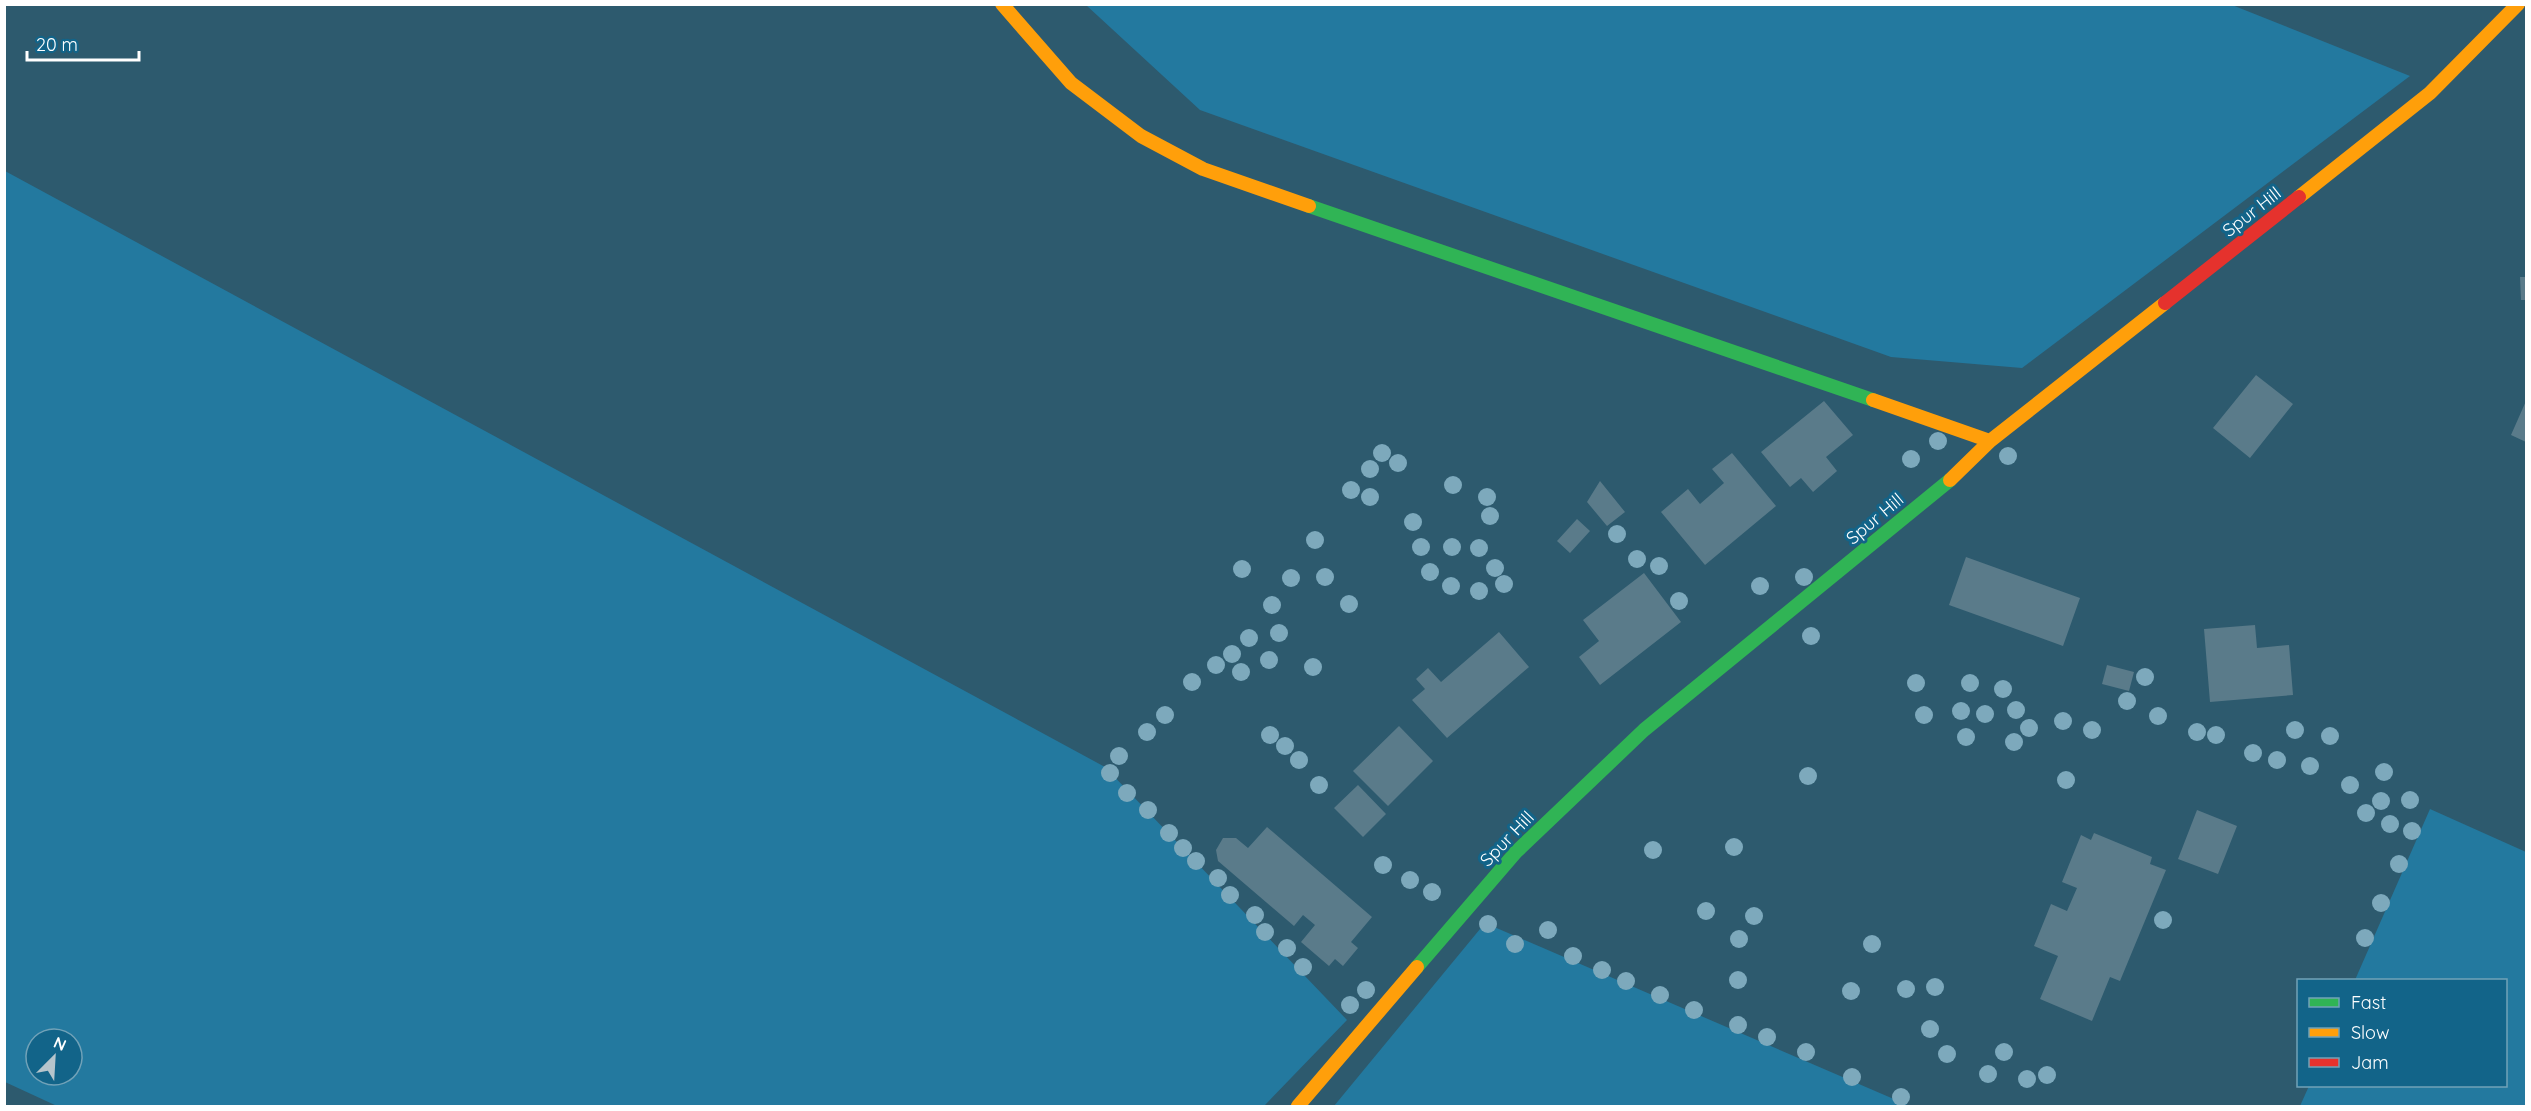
<svg xmlns="http://www.w3.org/2000/svg" width="2531" height="1111" font-family="Quicksand,sans-serif">
<style>
.green{fill:#23799f;fill-rule:evenodd}
.building{fill:#5a7b8a}
.lines{fill:none;stroke-linecap:round;stroke-linejoin:round}
.fast{stroke:#30b455;stroke-width:14}
.slow{stroke:#ff9f0a;stroke-width:14}
.jam{stroke:#e5322d;stroke-width:14}
.tree{fill:#7da9bc}
.labels{text-anchor:middle;stroke-width:6;stroke-linejoin:round;paint-order:stroke}
.street-label{font-size:18px;fill:#fff;stroke:#126489}
</style>
<rect width="100%" height="100%" fill="#2d5a6e"/>
<path class="green" d="M1086,5H2232L2410,76L2022,368L1891,357L1200,110Z
M5,171L1105,767L1347,1020L1264,1106H57L5,1082ZM36,1039H72V1075H36Z
M2430,809L2526,852V1106H2300L2309,1086H2506V980H2355Z
M1485,923L1910,1106H1334Z"/>
<path class="building" d="M2520,277H2526V300H2521Z
M2256,375L2293,404L2250,458L2213,428Z
M1824,401L1853,435L1826,457L1837,471L1813,492L1801,478L1790,487L1761,452Z
M2526,401V442L2511,435Z
M1732,453L1776,506L1705,565L1661,512L1688,489L1700,504L1724,483L1712,469Z
M1600,481L1625,512L1607,526L1587,502Z
M1577,519L1590,531L1570,553L1557,541Z
M1966,557L2080,598L2063,646L1949,605Z
M1644,573L1681,622L1600,685L1579,657L1599,641L1583,620Z
M2255,625L2257,648L2289,645L2293,695L2210,702L2204,629Z
M1499,632L1529,667L1447,738L1412,700L1425,689L1416,679L1428,668L1441,682Z
M2107,665L2134,672L2129,691L2102,684Z
M1399,726L1433,761L1388,806L1353,771Z
M1358,785L1386,814L1363,837L1334,808Z
M2197,810L2237,826L2218,874L2178,859Z
M1267,827L1372,917L1351,942L1358,948L1343,966L1335,959L1329,966L1301,942L1315,925L1303,915L1294,926L1218,861L1216,850L1223,838H1236L1248,848Z
M2094,833L2152,857L2150,864L2166,870L2120,981L2110,977L2092,1021L2040,999L2058,956L2034,946L2051,904L2067,911L2077,888L2062,882L2081,835L2091,840Z"/>
<g class="lines">
<path class="fast" d="M1309,206L1873,400
M1417,967L1516,852L1644,730L1950,480"/>
<path class="slow" d="M1002,4L1071,83L1141,136L1203,169L1309,206
M2299,197L2430,93L2518,4
M1873,400L1990,441
M1950,480L1990,441L2165,303
M1298,1106L1417,967"/>
<path class="jam" d="M2165,303L2299,197"/>
</g>
<g class="tree">
<circle cx="1938" cy="441" r="9"/>
<circle cx="1382" cy="453" r="9"/>
<circle cx="2008" cy="456" r="9"/>
<circle cx="1911" cy="459" r="9"/>
<circle cx="1398" cy="463" r="9"/>
<circle cx="1370" cy="469" r="9"/>
<circle cx="1453" cy="485" r="9"/>
<circle cx="1351" cy="490" r="9"/>
<circle cx="1370" cy="497" r="9"/>
<circle cx="1487" cy="497" r="9"/>
<circle cx="1490" cy="516" r="9"/>
<circle cx="1413" cy="522" r="9"/>
<circle cx="1617" cy="534" r="9"/>
<circle cx="1315" cy="540" r="9"/>
<circle cx="1421" cy="547" r="9"/>
<circle cx="1452" cy="547" r="9"/>
<circle cx="1479" cy="548" r="9"/>
<circle cx="1637" cy="559" r="9"/>
<circle cx="1659" cy="566" r="9"/>
<circle cx="1495" cy="568" r="9"/>
<circle cx="1242" cy="569" r="9"/>
<circle cx="1430" cy="572" r="9"/>
<circle cx="1325" cy="577" r="9"/>
<circle cx="1804" cy="577" r="9"/>
<circle cx="1291" cy="578" r="9"/>
<circle cx="1504" cy="584" r="9"/>
<circle cx="1451" cy="586" r="9"/>
<circle cx="1760" cy="586" r="9"/>
<circle cx="1479" cy="591" r="9"/>
<circle cx="1679" cy="601" r="9"/>
<circle cx="1349" cy="604" r="9"/>
<circle cx="1272" cy="605" r="9"/>
<circle cx="1279" cy="633" r="9"/>
<circle cx="1811" cy="636" r="9"/>
<circle cx="1249" cy="638" r="9"/>
<circle cx="1232" cy="654" r="9"/>
<circle cx="1269" cy="660" r="9"/>
<circle cx="1216" cy="665" r="9"/>
<circle cx="1313" cy="667" r="9"/>
<circle cx="1241" cy="672" r="9"/>
<circle cx="2145" cy="677" r="9"/>
<circle cx="1192" cy="682" r="9"/>
<circle cx="1916" cy="683" r="9"/>
<circle cx="1970" cy="683" r="9"/>
<circle cx="2003" cy="689" r="9"/>
<circle cx="2127" cy="701" r="9"/>
<circle cx="2016" cy="710" r="9"/>
<circle cx="1961" cy="711" r="9"/>
<circle cx="1985" cy="714" r="9"/>
<circle cx="1165" cy="715" r="9"/>
<circle cx="1924" cy="715" r="9"/>
<circle cx="2158" cy="716" r="9"/>
<circle cx="2063" cy="721" r="9"/>
<circle cx="2029" cy="728" r="9"/>
<circle cx="2092" cy="730" r="9"/>
<circle cx="2295" cy="730" r="9"/>
<circle cx="1147" cy="732" r="9"/>
<circle cx="2197" cy="732" r="9"/>
<circle cx="1270" cy="735" r="9"/>
<circle cx="2216" cy="735" r="9"/>
<circle cx="2330" cy="736" r="9"/>
<circle cx="1966" cy="737" r="9"/>
<circle cx="2014" cy="742" r="9"/>
<circle cx="1285" cy="746" r="9"/>
<circle cx="2253" cy="753" r="9"/>
<circle cx="1119" cy="756" r="9"/>
<circle cx="1299" cy="760" r="9"/>
<circle cx="2277" cy="760" r="9"/>
<circle cx="2310" cy="766" r="9"/>
<circle cx="2384" cy="772" r="9"/>
<circle cx="1110" cy="773" r="9"/>
<circle cx="1808" cy="776" r="9"/>
<circle cx="2066" cy="780" r="9"/>
<circle cx="1319" cy="785" r="9"/>
<circle cx="2350" cy="785" r="9"/>
<circle cx="1127" cy="793" r="9"/>
<circle cx="2410" cy="800" r="9"/>
<circle cx="2381" cy="801" r="9"/>
<circle cx="1148" cy="810" r="9"/>
<circle cx="2366" cy="813" r="9"/>
<circle cx="2390" cy="824" r="9"/>
<circle cx="2412" cy="831" r="9"/>
<circle cx="1169" cy="833" r="9"/>
<circle cx="1734" cy="847" r="9"/>
<circle cx="1183" cy="848" r="9"/>
<circle cx="1653" cy="850" r="9"/>
<circle cx="1196" cy="861" r="9"/>
<circle cx="2399" cy="864" r="9"/>
<circle cx="1383" cy="865" r="9"/>
<circle cx="1218" cy="878" r="9"/>
<circle cx="1410" cy="880" r="9"/>
<circle cx="1432" cy="892" r="9"/>
<circle cx="1230" cy="895" r="9"/>
<circle cx="2381" cy="903" r="9"/>
<circle cx="1706" cy="911" r="9"/>
<circle cx="1255" cy="915" r="9"/>
<circle cx="1754" cy="916" r="9"/>
<circle cx="2163" cy="920" r="9"/>
<circle cx="1488" cy="924" r="9"/>
<circle cx="1548" cy="930" r="9"/>
<circle cx="1265" cy="932" r="9"/>
<circle cx="2365" cy="938" r="9"/>
<circle cx="1739" cy="939" r="9"/>
<circle cx="1515" cy="944" r="9"/>
<circle cx="1872" cy="944" r="9"/>
<circle cx="1287" cy="948" r="9"/>
<circle cx="1573" cy="956" r="9"/>
<circle cx="1303" cy="967" r="9"/>
<circle cx="1602" cy="970" r="9"/>
<circle cx="1738" cy="980" r="9"/>
<circle cx="1626" cy="981" r="9"/>
<circle cx="1935" cy="987" r="9"/>
<circle cx="1906" cy="989" r="9"/>
<circle cx="1366" cy="990" r="9"/>
<circle cx="1851" cy="991" r="9"/>
<circle cx="1660" cy="995" r="9"/>
<circle cx="1350" cy="1005" r="9"/>
<circle cx="1694" cy="1010" r="9"/>
<circle cx="1738" cy="1025" r="9"/>
<circle cx="1930" cy="1029" r="9"/>
<circle cx="1767" cy="1037" r="9"/>
<circle cx="1806" cy="1052" r="9"/>
<circle cx="2004" cy="1052" r="9"/>
<circle cx="1947" cy="1054" r="9"/>
<circle cx="1988" cy="1074" r="9"/>
<circle cx="2047" cy="1075" r="9"/>
<circle cx="1852" cy="1077" r="9"/>
<circle cx="2027" cy="1079" r="9"/>
<circle cx="1901" cy="1097" r="9"/>
</g>
<g class="labels">
<g class="street-label">
<text transform="translate(2252 212) rotate(-38)" y="6">Spur Hill</text>
<text transform="translate(1875 519) rotate(-40)" y="6">Spur Hill</text>
<text transform="translate(1507 839) rotate(-46)" y="6">Spur Hill</text>
</g>
</g>
<rect width="2531" height="1111" fill="none" stroke="#ffffff" stroke-width="12"/>
<rect x="2297" y="979" width="210" height="108" fill="#126489" stroke="#71a2b8" stroke-width="1.5"/>
<rect x="2309" y="998" width="30" height="9" fill="#30b455" stroke="#71a2b8" stroke-width="1.5"/>
<text x="2351" y="1009" font-size="18" fill="#ffffff">Fast</text>
<rect x="2309" y="1028" width="30" height="9" fill="#ff9f0a" stroke="#71a2b8" stroke-width="1.5"/>
<text x="2351" y="1039" font-size="18" fill="#ffffff">Slow</text>
<rect x="2309" y="1058" width="30" height="9" fill="#e5322d" stroke="#71a2b8" stroke-width="1.5"/>
<text x="2351" y="1069" font-size="18" fill="#ffffff">Jam</text>
<g transform="translate(54 1057) rotate(24)"><circle r="28" fill="#126489" stroke="#71a2b8" stroke-width="1.5"/>
<path d="M0-4.5L10 22L0 15L-10 22Z" fill="#b6c5cc"/>
<text y="-9" font-size="16" font-weight="bold" text-anchor="middle" fill="#ffffff">N</text>
</g>
<path d="M27 51v9h112v-9" fill="none" stroke="#ffffff" stroke-width="3"/>
<text x="36" y="51" font-size="18" fill="#ffffff" stroke="#126489" stroke-width="4.5" paint-order="stroke">20 m</text>
</svg>
